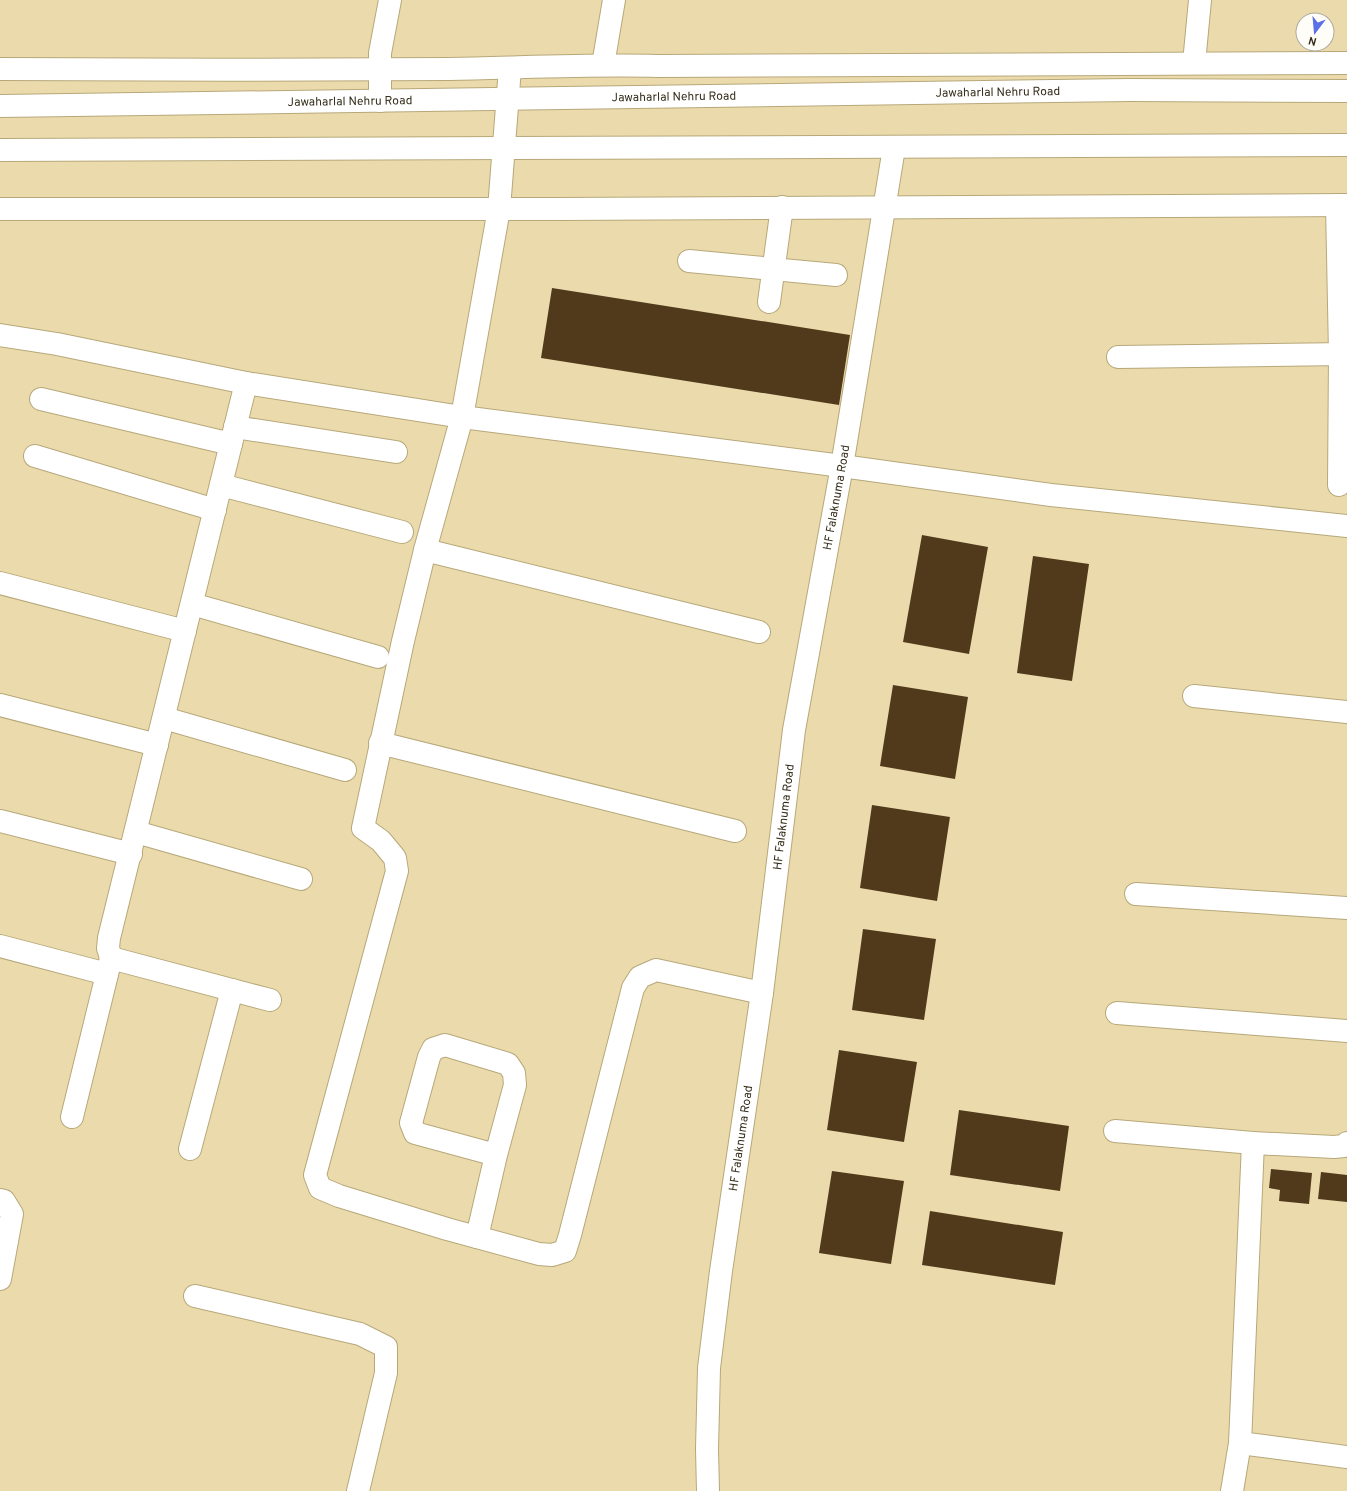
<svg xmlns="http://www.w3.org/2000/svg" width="1347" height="1491" font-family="Overpass,sans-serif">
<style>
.building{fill:#513a1c}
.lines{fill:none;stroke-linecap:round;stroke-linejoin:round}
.minor-casing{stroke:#b7a87a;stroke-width:24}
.major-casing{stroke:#b7a87a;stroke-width:24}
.minor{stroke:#fff;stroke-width:22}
.major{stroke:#fff;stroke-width:22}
.labels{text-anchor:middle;stroke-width:4;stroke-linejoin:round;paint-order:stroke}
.street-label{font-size:12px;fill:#342e1b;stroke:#fffdf8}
</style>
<rect width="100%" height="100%" fill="#ebdbac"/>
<path class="building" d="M552,288L850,335L839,405L541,358Z
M922,535L988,547L969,654L903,642Z
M1033,556L1089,564L1072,681L1017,673Z
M893,685L968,697L955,779L880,766Z
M872,805L950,817L937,901L860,888Z
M863,929L936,939L924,1020L852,1010Z
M839,1050L917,1062L904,1142L827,1130Z
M959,1110L1069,1126L1060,1191L950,1175Z
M1271,1169L1312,1173L1309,1204L1279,1201L1280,1190L1269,1188Z
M832,1171L904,1181L891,1264L819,1253Z
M1321,1172L1347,1175V1202L1318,1199Z
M930,1211L1063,1232L1055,1285L922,1265Z"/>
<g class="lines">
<defs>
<g id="minor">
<path d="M1194,63L1200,0"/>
<path d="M603,65L614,0"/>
<path d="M510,68L499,209L462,417L425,550L403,641L363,828L381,841L395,858L397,871L315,1175L320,1188L339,1196L447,1229L539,1254L552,1255L565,1251L570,1235L633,988L640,977L656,970L762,993"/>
<path d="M0,69C150,70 299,70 449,69C518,68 588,64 657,66L1347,63"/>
<path d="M380,101V53L390,0"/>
<path d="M1337,205L1340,354L1339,485"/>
<path d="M0,209H557L1347,205"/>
<path d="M689,261L836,275"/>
<path d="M769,302L782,207"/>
<path d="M0,335L57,344L246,383L462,417L842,466L1051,495L1347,526"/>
<path d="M1118,357L1347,354"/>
<path d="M41,399L231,444"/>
<path d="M235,427L396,452"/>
<path d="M35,456L215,510"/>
<path d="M221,485L402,532"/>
<path d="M425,550L759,632"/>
<path d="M0,583L185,631"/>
<path d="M192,604L378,657"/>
<path d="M1194,696L1347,712"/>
<path d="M0,705L157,745"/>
<path d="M164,718L345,770"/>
<path d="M380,743L735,831"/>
<path d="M0,821L131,854"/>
<path d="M136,832L301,879"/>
<path d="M1136,894L1347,908"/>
<path d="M0,946L107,974"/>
<path d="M111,958L108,948L109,938L246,383"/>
<path d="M1117,1013L1347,1031"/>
<path d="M72,1117L111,958L270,1000"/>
<path d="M1115,1131L1253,1143L1334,1147L1344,1146L1347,1143"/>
<path d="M1253,1143L1240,1443L1347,1457"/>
<path d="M190,1149L232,990"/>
<path d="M0,1200L4,1201L12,1214L0,1279"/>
<path d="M477,1237L496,1155L515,1085L514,1073L508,1064L445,1045L433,1049L429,1057L411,1123L415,1133L496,1155"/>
<path d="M195,1296L360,1334L386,1347V1373L358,1491"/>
<path id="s1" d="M708,1491L707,1449L709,1368L721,1271L762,993L794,730L842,466L894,148"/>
<path d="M1232,1491L1240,1443"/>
</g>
<g id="major">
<path id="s2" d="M0,106L1130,90L1347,91"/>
<path d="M0,150L1347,145"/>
</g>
</defs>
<use href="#minor" class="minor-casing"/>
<use href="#major" class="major-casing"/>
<use href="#minor" class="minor"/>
<use href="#major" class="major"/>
</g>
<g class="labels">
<g class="street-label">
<text dy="4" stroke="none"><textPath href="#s2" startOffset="998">Jawaharlal Nehru Road</textPath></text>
<text dy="4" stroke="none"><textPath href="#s2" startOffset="674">Jawaharlal Nehru Road</textPath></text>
<text dy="4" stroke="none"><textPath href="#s2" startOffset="350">Jawaharlal Nehru Road</textPath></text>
<text dy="4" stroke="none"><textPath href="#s1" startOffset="1003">HF Falaknuma Road</textPath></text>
<text dy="4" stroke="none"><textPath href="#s1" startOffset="679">HF Falaknuma Road</textPath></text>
<text dy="4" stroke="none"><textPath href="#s1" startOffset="355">HF Falaknuma Road</textPath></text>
</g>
</g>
<g transform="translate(1315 32) rotate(196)"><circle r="19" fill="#fffdf8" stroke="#aeaaa0"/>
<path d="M0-3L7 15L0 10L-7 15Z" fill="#5a70e6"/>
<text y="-6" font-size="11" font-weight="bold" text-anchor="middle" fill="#342e1b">N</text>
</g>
</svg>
